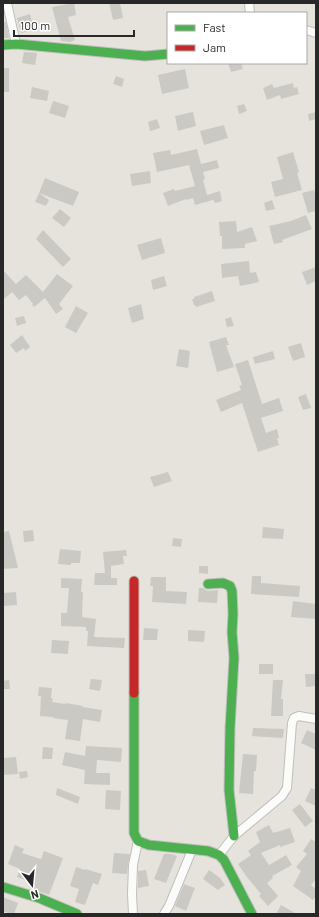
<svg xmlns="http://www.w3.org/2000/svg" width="319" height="917" font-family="Barlow,sans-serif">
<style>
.building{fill:#cbc9c4}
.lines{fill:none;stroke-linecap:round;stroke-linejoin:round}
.street-casing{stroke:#c0bfbf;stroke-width:10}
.fast-casing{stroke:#c0bfbf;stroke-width:11}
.jam-casing{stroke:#c0bfbf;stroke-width:11}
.street{stroke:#fbfbfa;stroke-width:8}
.fast{stroke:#4caf50;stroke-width:9}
.jam{stroke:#c62828;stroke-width:9}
</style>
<rect width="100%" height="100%" fill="#e6e3dd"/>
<path class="building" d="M74,3L76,15L68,17L75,40L70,42L61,41L52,7Z
M109,3H120L123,18L113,20Z
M30,14L34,30L21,33L17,18Z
M3,22H6L9,38H3Z
M24,52L37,53L35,65L22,63Z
M228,63H241L243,69L231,72Z
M3,68H9V92H3Z
M185,69L189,88L162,94L158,75Z
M116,76L124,79L122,87L113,84Z
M293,83L294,88L297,87L299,94L281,99L280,95L267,100L263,88L272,84L274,88Z
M32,87L49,91L47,101L30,98Z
M53,101L69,106L65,118L49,113Z
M244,104L247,111L239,114L237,106Z
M193,112L196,126L178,131L175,116Z
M316,112V119L309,121L308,114Z
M157,119L160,128L150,131L148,122Z
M224,125L228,138L204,145L200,131Z
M197,149L201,164L217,160L219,168L203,172L205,179L203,180L207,195L220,191L222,201L215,203L213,200L195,205L193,198L186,200V199L168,206L163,193L174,189L175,191L195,186L189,165L157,172L153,153L170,150L171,155Z
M293,152L299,172L297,173L302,190L275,197L271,182L283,179L277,157Z
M150,171L151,183L132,186L130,174Z
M45,178L79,192L73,206L39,193Z
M314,190L316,198V211L308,213L302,193Z
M39,193L49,200L46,206L35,202Z
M272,200L275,209L266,211L264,203Z
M60,209L71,218L64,227L52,218Z
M306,215L312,229L282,240L283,242L274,244L269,226L291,221Z
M236,221L237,232L252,227L257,241L245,244V248L222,249V236H220L219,222Z
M43,230L71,259L63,267L36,239Z
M161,238L165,253L142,260L137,245Z
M249,261L250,273L256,272L259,282L240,286L238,276L222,278L221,264Z
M316,267V281L307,285L302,272Z
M3,270L16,284L26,275L43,292L57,274L73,286L59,304L63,309L56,314L45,298L34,307L32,305L33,304L26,295L19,300L12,292L3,300Z
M164,276L167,286L153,290L151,280Z
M212,291L215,301L196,307L195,305H194L192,299H194V297Z
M141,304L144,319L132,323L128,308Z
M76,306L88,313L76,333L65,327Z
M24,316L26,323L17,326L15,318Z
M231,317L234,326L227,327L225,319Z
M22,335L30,347L25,351L24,348L16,353L10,345Z
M226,337L229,345H226L234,367L217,372L209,342Z
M301,343L305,357L293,361L288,347Z
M179,349L190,351L188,368L176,366Z
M273,351L275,359L255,364L253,357Z
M248,360L262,404L279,398L283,411L261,418L266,433L277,429L279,438H277L279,445L258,452L242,403L221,412L216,400L241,390L239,386L242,385L235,364Z
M306,394L311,408L303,410L298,397Z
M168,472L172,481L154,487L150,477Z
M263,527L284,529L283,539L262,538Z
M33,530L34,541L24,542L23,531Z
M9,531L18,568L3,569V532Z
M173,538L182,539L181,547L172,546Z
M60,549L81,551L80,563H71V565L58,564Z
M126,550L127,556H123L124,564L111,566V578H117V585H94L95,573H105L103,552Z
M199,566H208V574L199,573Z
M252,576H261V583L300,586L299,597L251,594Z
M151,577H166V591L187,592L186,604L152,602L153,586H150Z
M61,578L82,579L81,592H83L82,617L96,619L94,637L125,638L124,648L87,646L88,631H86V627L61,626V613H67L69,588H61Z
M199,588H203L205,590L208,591L218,590L217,603L198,602Z
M16,592L17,605L3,606V593Z
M293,601L316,604V619L291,617Z
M144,628L158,629L157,640H143Z
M188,630L205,631L204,642L188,641Z
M52,640L69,641L68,654L51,653Z
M259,664H273V674H259Z
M305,674H316V686L306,687Z
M91,679L102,680L100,691L89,689Z
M9,680L10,689H3V681Z
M273,680H283L281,699H283V716H271Z
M39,687L52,688L51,698L53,699L52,702L65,704L66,703L83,706L82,707L102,710L100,722L83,719L80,741L65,739L68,720L53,718V717L40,716L41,696H38Z
M253,728L284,729L283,738L252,736Z
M307,730L316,734V750L301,743Z
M86,746L122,748L121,762L97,760L96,773H110V785L84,784L85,770L62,765L65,752L85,756Z
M43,747L53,748L52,759H42Z
M243,754L257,755L256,771H254L253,794L239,793Z
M16,757L18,774L3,775V758Z
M27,771L28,777L20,779L19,772Z
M57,788L80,797L78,804L56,795Z
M311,788L316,790V806L305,801Z
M106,790L121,791L120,810L105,809Z
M300,804L313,821L305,827L292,810Z
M269,825L273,833L290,828L295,842L280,847V845L261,853L269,865L286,855L292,865L272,876L273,878L267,883L278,896L268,906L259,896L261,894L246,876L238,864L251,855L248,851L260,842L256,832Z
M311,839L316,842V879L311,885L316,889V896L313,900L293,886L301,871L296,867L307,854L303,851Z
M15,845L24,849L22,853L41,859L44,851L63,858L49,895L30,888L32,882L17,877L20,869L8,864Z
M114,853L130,854L128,865L127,874L112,873Z
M164,854H171L177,856L166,883L154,879Z
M76,867L85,870V869L102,874L98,885L93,883L85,905L75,902L79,889L70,886Z
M146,870L149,886L138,888V871Z
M209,870L220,878L225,885L218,890L203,879Z
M184,884L195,888L186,911L175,906Z
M3,897L18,903L14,914H11L3,911Z
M281,905L297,914H276Z"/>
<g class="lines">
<defs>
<path id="street" d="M7,3L16,44
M249,3L250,13
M306,30L316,33
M219,855L234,836L282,796L287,788L292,723L294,718L299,716L316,719
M133,914L132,894L133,865L138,841
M164,914L169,906L192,850"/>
<path id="fast" d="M3,45L16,44L145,56L168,54
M208,584L223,583L230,586L232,591L233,614L232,632L234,658L230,728L229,790L234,836
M134,693V833L138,841L149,845L208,851L219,855L224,860L252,914
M3,887L39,898L77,914"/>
<path id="jam" d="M134,581V693"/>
</defs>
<use href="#street" class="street-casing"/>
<use href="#fast" class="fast-casing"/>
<use href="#jam" class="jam-casing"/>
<use href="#street" class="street"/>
<use href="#fast" class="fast"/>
<use href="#jam" class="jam"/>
</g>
<rect width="319" height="917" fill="none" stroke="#282828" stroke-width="8"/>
<rect x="167" y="12" width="140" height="52" fill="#ffffff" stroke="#a9a9a9"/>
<rect x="175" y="25" width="20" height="6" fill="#4caf50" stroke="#a9a9a9"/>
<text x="203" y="32" font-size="12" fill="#282828">Fast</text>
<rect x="175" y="45" width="20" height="6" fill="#c62828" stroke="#a9a9a9"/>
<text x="203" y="52" font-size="12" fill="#282828">Jam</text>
<g transform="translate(32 885) rotate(164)" stroke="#ffffff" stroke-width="3" paint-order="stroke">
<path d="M0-3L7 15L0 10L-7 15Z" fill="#282828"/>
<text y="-6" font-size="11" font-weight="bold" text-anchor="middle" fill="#282828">N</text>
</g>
<path d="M14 30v6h120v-6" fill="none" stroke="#282828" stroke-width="2"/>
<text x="20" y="30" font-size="12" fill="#282828" stroke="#ffffff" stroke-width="3" paint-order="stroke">100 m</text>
</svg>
